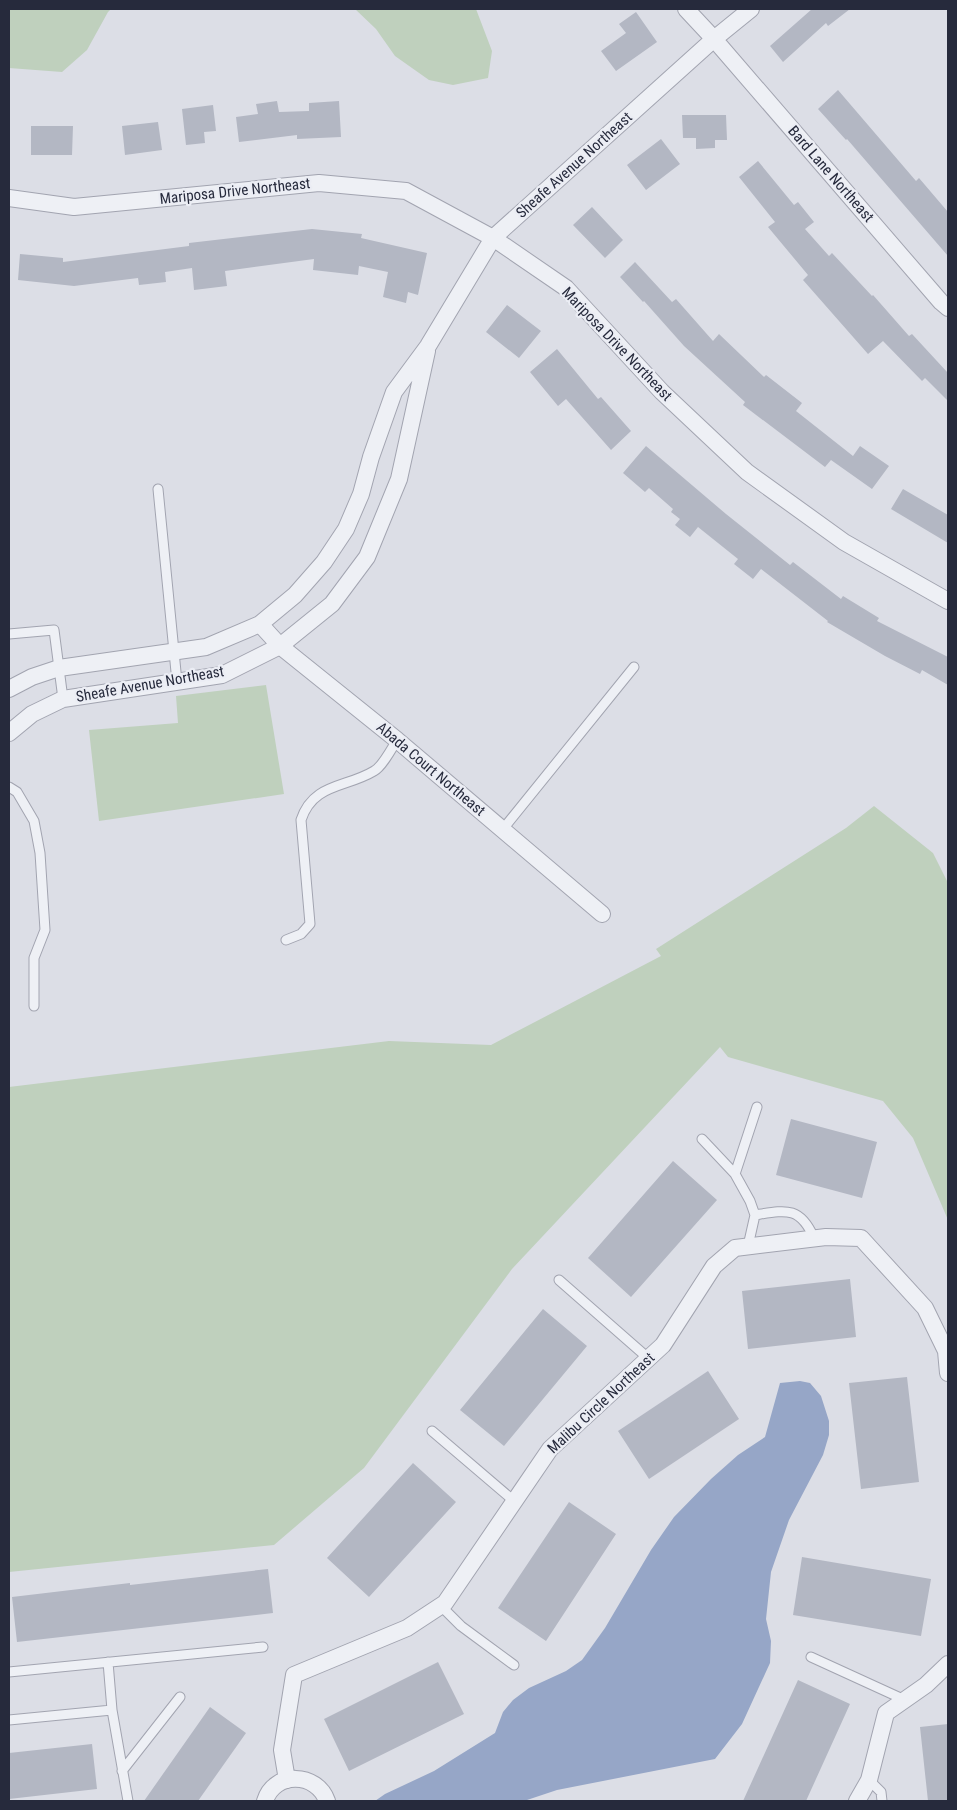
<svg xmlns="http://www.w3.org/2000/svg" width="957" height="1810" font-family="'Roboto Condensed',sans-serif">
<style>
.green{fill:#bfd0bd}
.water{fill:#96a6c7}
.building{fill:#b3b7c3}
.lines{fill:none;stroke-linecap:round;stroke-linejoin:round}
.service-casing{stroke:#a2a4b0;stroke-width:11}
.minor-casing{stroke:#a2a4b0;stroke-width:18}
.service{stroke:#eef0f5;stroke-width:9}
.minor{stroke:#eef0f5;stroke-width:16}
.labels{text-anchor:middle;stroke-width:4.5;stroke-linejoin:round;paint-order:stroke}
.street-label{font-size:15px;fill:#262a3c;stroke:#ebedf4}
</style>
<rect width="100%" height="100%" fill="#dcdee6"/>
<path class="green" d="M9,9H111L108,12L87,50L62,72L9,68Z
M355,9H476L492,51L488,78L453,85L429,80L395,56L376,29Z
M266,685L284,794L99,821L89,730L178,723L176,696Z
M874,806L933,853L948,883V1220L913,1138L883,1101L728,1057L720,1047L512,1269L364,1468L274,1545L9,1572V1087L389,1041L491,1045L661,956L656,949L846,828Z"/>
<path class="water" d="M800,1381L810,1383L821,1396L829,1421V1435L823,1455L789,1520L771,1572L766,1619L771,1641L770,1663L742,1724L715,1759L557,1790L524,1801H375L385,1794L434,1771L495,1733L503,1712L513,1700L529,1688L566,1671L582,1660L605,1628L651,1550L674,1517L711,1479L738,1455L765,1437L780,1383Z"/>
<path class="building" d="M812,9H850L828,26L826,23L783,62L770,46Z
M636,12L657,42L616,71L601,51L626,33L619,24Z
M838,90L916,181L919,178L948,212V256L847,139L846,140L818,109Z
M277,101L279,112L309,111V103L339,101L341,137L297,139V135L239,142L236,117L258,114L256,104Z
M213,105L216,131L204,132L205,143L186,145L182,109Z
M682,115H726L727,140H715V148L696,149V138H683Z
M158,122L162,150L125,155L122,126Z
M31,126H73L72,155H31Z
M661,139L680,164L646,190L627,165Z
M758,161L794,205L798,202L814,222L805,229L829,256L832,253L872,296L873,295L909,336L912,334L948,373V401L925,378L922,381L883,341L868,354L803,280L808,275L768,227L775,222L739,177Z
M592,207L623,240L605,258L573,225Z
M312,229L362,234L361,238L427,253L418,295L408,292L406,303L383,297L388,272L359,266L358,275L313,270L314,259L225,271L227,286L194,290L192,268L165,272L166,282L139,285L138,278L74,286L18,280L20,254L63,258V262L189,246V243Z
M635,262L672,302L676,299L713,341L719,334L764,377L766,375L802,403L796,411L853,456L860,446L889,466L872,489L831,460L825,467L743,405L745,402L684,346L644,301L643,302L620,277Z
M507,305L541,331L519,358L486,332Z
M557,349L598,399L601,397L631,431L611,450L566,399L558,406L530,372Z
M646,446L726,514L790,565L793,562L841,599L843,596L879,618L877,621L948,657V685L922,670L920,674L885,656L827,622L828,621L761,569L753,579L734,564L738,559L698,527L690,537L675,525L680,519L671,512L673,509L649,488L645,492L623,473Z
M903,489L948,515V543L891,509Z
M791,1119L877,1142L862,1198L776,1175Z
M673,1161L717,1200L631,1297L588,1258Z
M850,1279L856,1337L748,1349L742,1291Z
M543,1309L587,1346L504,1446L460,1410Z
M708,1371L739,1419L649,1479L618,1431Z
M907,1377L919,1482L861,1489L849,1383Z
M413,1463L456,1502L369,1597L327,1558Z
M569,1502L616,1534L546,1641L498,1608Z
M802,1557L931,1579L921,1636L793,1615Z
M268,1569L273,1613L17,1642L12,1597L130,1583V1585Z
M438,1662L464,1714L349,1771L324,1719Z
M798,1680L850,1704L806,1801H743Z
M210,1707L246,1733L198,1801H144Z
M948,1724V1801H928L920,1727Z
M92,1744L97,1789L9,1799V1753Z"/>
<g class="lines">
<defs>
<path id="service" d="M158,489L177,682
M9,634L54,630L63,699
M9,787L17,792L34,821L40,853L45,930L34,958V1006
M503,829L634,667
M286,940L301,934L310,924L301,820C313,783 346,788 374,771C382,767 392,748 397,740
M702,1139L735,1174L750,1201L755,1215L748,1246
M735,1174L757,1107
M755,1215C786,1210 800,1206 814,1238
M559,1280L648,1358
M432,1431L514,1501
M441,1606L461,1626L514,1665
M811,1657L905,1700
M108,1662L112,1710
M9,1672L263,1647
M9,1720L112,1710L128,1801
M122,1771L180,1697
M869,1780L881,1792L882,1801"/>
<path id="minor" d="M686,9L714,39L941,302L948,308
M9,198L74,207L319,183L406,191L493,238L566,288L662,392L747,472L844,542L948,601
M260,624L280,646L397,740L602,914
M9,689L32,677L59,668L206,647L260,624L295,595L324,562L346,529L361,494L371,457L394,392L428,346L493,238L714,39L751,9
M9,733L32,714L63,699L222,675L280,646L332,604L367,557L399,479L427,351
M287,1780L282,1750L294,1675L407,1628L445,1603L550,1449L663,1345L714,1266L735,1248L826,1237L861,1238L925,1308L946,1351L948,1373
M265,1801C274,1771 317,1772 327,1801
M857,1801L869,1780L886,1713L926,1685L948,1664"/>
</defs>
<use href="#service" class="service-casing"/>
<use href="#minor" class="minor-casing"/>
<use href="#service" class="service"/>
<use href="#minor" class="minor"/>
</g>
<g class="labels">
<g class="street-label">
<text transform="translate(574 165) rotate(-42)" y="5">Sheafe Avenue Northeast</text>
<text transform="translate(831 174) rotate(49)" y="5">Bard Lane Northeast</text>
<text transform="translate(235 191) rotate(-6)" y="5">Mariposa Drive Northeast</text>
<text transform="translate(617 344) rotate(46)" y="5">Mariposa Drive Northeast</text>
<text transform="translate(150 684) rotate(-10)" y="5">Sheafe Avenue Northeast</text>
<text transform="translate(431 769) rotate(40)" y="5">Abada Court Northeast</text>
<text transform="translate(601 1403) rotate(-43)" y="5">Malibu Circle Northeast</text>
</g>
</g>
<rect width="957" height="1810" fill="none" stroke="#262a3c" stroke-width="20"/>
</svg>
